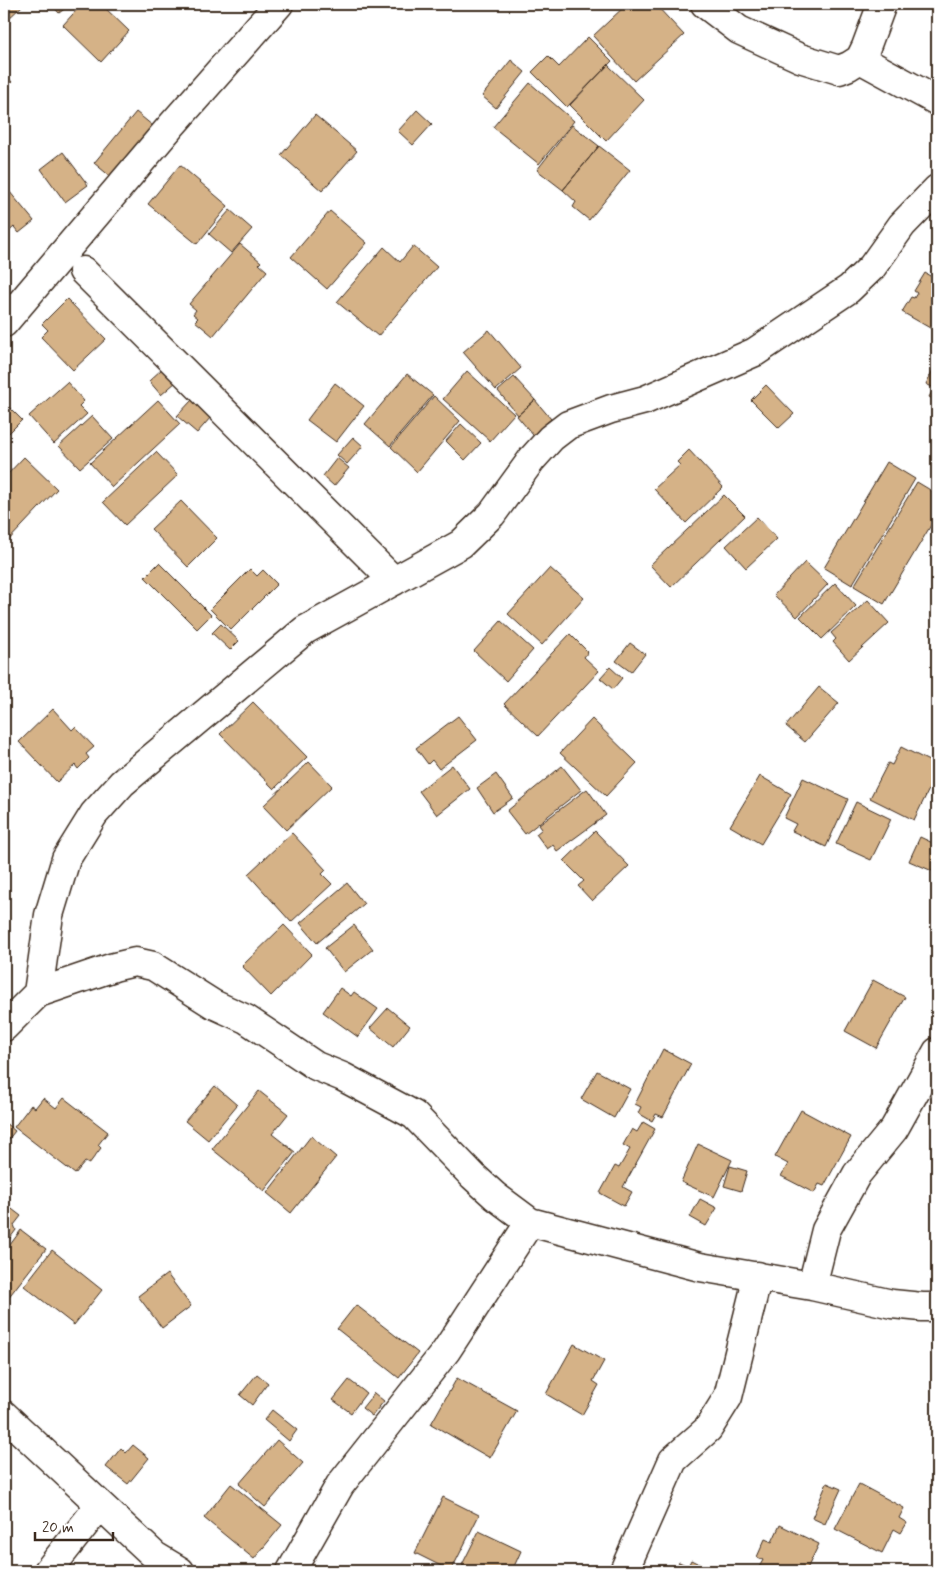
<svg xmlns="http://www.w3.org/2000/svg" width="941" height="1575" font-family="Mynerve,sans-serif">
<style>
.building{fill:#d5b287;stroke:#3b2a1e}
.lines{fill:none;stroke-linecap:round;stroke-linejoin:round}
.minor-casing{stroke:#3b2a1e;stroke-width:31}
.minor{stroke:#fff;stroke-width:28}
</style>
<rect width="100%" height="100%" fill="#fff"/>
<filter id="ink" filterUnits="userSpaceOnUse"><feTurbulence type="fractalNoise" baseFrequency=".02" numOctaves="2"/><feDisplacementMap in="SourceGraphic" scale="10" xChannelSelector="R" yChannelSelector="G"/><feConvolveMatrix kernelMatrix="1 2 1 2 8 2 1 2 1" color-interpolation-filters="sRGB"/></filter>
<g filter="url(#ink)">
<path class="building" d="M4,4H24L4,23Z
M51,4H71L59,13Z
M82,4H101L129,31L101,62L63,25Z
M627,4H655L684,35L634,81L593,36Z
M588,37L612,61L567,107L532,72L548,56L559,67Z
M511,60L525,72L496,108L482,96Z
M608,65L644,100L606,141L570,105Z
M4,73L12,82L4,89Z
M530,83L574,121L539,164L493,127Z
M417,110L432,124L413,145L398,131Z
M136,112L153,126L111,177L94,163Z
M315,115L357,151L322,191L281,155Z
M572,125L599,146L563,190L537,170Z
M599,146L630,170L589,220L573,207L576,202L563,190Z
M63,152L88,185L65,202L41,169Z
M180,165L228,206L197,244L148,204Z
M4,185L34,221L19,233L14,227L5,235L4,234Z
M230,210L252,229L231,253L209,234Z
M330,211L367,243L327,289L291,257Z
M240,244L261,262L259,264L267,271L213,336L195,321L198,318L193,314L196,310L189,304Z
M413,246L437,267L378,336L337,302L384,247L400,262Z
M925,273L937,280V332L902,312L911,297L914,298L917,293L914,291Z
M67,299L106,339L73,370L41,337L48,330L42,324Z
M489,330L521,368L496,390L463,352Z
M936,364H937V401L929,397L934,388L926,384Z
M163,368L176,382L161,395L149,381Z
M467,371L514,414L490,441L443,399Z
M407,374L433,395L390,446L365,424Z
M514,377L535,400L518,415L498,391Z
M67,382L84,401L79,406L87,414L54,444L29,416Z
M335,383L364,406L336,442L307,420Z
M766,385L794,414L779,428L751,400Z
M434,396L460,421L417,472L391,447Z
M158,400L180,424L112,487L90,463Z
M192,400L211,417L197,433L177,416Z
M535,400L551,419L533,435L517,416Z
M4,402L22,420L9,433L4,428Z
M92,416L113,439L80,468L59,446Z
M461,424L481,443L465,460L446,441Z
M353,437L363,446L347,464L337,455Z
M689,450L723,487L686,523L654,489L680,465L677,462Z
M156,452L178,475L125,525L103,502Z
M24,457L57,489L4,545V478Z
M337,458L349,468L334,486L323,476Z
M887,462L915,479L852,585L824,568Z
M917,482L937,494V515L884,604L854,586Z
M724,495L745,516L671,587L650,565Z
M181,501L217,538L188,567L151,529Z
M757,517L777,539L746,568L726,546Z
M805,562L828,584L797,617L774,595Z
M159,563L211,615L197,629L145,577Z
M550,568L584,598L542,645L508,614Z
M250,569L257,576L263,570L277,584L231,630L210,609Z
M835,583L856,606L822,639L800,617Z
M868,600L889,623L849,660L833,642L836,639L831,633Z
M501,621L533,650L506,681L474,651Z
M221,624L239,641L230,650L212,633Z
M570,634L588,652L584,657L599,671L538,736L504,704Z
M630,643L645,654L631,672L616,661Z
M610,667L622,678L613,689L600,678Z
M819,687L839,703L805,742L786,726Z
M253,702L307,757L274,789L220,734Z
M53,709L72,730L75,727L94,747L86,754L89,758L78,769L75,765L57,782L19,742Z
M458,716L477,740L439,769L432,760L428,764L416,748Z
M592,719L637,763L606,796L560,753Z
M901,747L937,765V773L914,820L870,798L888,763L892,765Z
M309,762L332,786L286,830L263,806Z
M452,765L470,789L437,815L419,791Z
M562,766L581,790L525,834L507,811Z
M496,774L513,798L493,812L477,788Z
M760,776L791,794L761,844L730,826Z
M803,778L848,799L826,847L792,831L796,824L784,818Z
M587,789L606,815L557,851L553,845L547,849L536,834L542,829L539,825Z
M856,802L891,819L871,860L836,844Z
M595,831L629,866L592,901L578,886L584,881L564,861Z
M292,833L326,870L322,874L332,884L291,922L248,874Z
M920,837L937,845V873L909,861Z
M347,883L364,904L317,943L300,923Z
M284,925L312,954L271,996L242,966Z
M354,925L373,949L344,972L325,948Z
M873,980L905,997L876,1048L845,1031Z
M340,988L351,996L354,992L378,1009L358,1037L323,1012Z
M388,1008L410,1026L393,1047L370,1028Z
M663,1049L691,1064L663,1117L656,1114L652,1121L638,1113L641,1107L635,1104Z
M597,1071L630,1089L614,1118L581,1099Z
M215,1086L237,1105L208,1140L185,1121Z
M259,1091L288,1114L272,1134L295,1152L264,1191L212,1149Z
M43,1098L56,1108L64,1098L108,1132L98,1145L101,1148L89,1164L85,1162L75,1174L14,1127L31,1105L35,1108Z
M801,1110L851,1137L824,1186L819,1184L814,1193L781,1176L788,1164L775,1157Z
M4,1122L15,1131L4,1145Z
M643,1122L655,1129L623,1187L632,1192L624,1206L600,1193L615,1166L619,1168L630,1149L623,1145L632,1129L637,1132Z
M311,1136L336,1157L291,1213L267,1193Z
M698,1144L732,1160L714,1197L681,1182Z
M730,1166L747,1171L741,1191L724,1186Z
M700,1199L717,1208L706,1226L690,1217Z
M4,1203L21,1216L14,1225L16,1230L4,1246Z
M21,1230L46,1249L4,1303V1253Z
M52,1250L102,1290L74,1325L24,1286Z
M167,1274L191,1306L162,1328L138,1296Z
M356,1305L418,1353L399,1378L337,1329Z
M574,1344L604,1361L593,1381L599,1385L582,1415L546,1394Z
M257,1374L268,1383L252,1405L240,1395Z
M457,1378L517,1411L490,1458L431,1424Z
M349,1380L366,1393L351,1413L333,1400Z
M374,1393L384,1401L372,1416L362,1408Z
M272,1410L297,1430L289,1441L264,1420Z
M277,1440L303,1463L265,1507L239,1484Z
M133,1445L149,1458L128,1484L106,1467L121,1448L126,1453Z
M827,1483L841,1489L825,1524L812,1518Z
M231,1484L282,1525L254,1559L204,1518Z
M859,1484L904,1508L899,1518L907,1523L901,1533L894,1529L882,1553L835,1529Z
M443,1497L479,1515L451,1571L415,1553Z
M780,1525L819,1544L806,1571H757L763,1560L757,1557L765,1539L772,1542Z
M479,1531L521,1551L512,1571H475L462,1565Z
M691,1560L713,1571H675L679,1562L688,1566Z"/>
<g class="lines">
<defs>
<path id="minor" d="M705,4L739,30L800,58L839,70L849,66L860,59L866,47L882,4
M860,59L937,101
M83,271L394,581
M4,323L171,126L279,4
M38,993L49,915L66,859L94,814L122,783L305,630L461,544L492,514L532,459L551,438L568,425L611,409L645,400L755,352L849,289L872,267L902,225L937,189
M4,1027L38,993L114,967L135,962L153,966L213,1004L246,1019L316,1066L343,1077L414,1115L473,1176L495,1196L530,1222L700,1267L812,1286L892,1304L922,1307H937
M812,1286L826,1230L857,1174L894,1129L937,1052
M4,1415L155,1556L180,1571
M48,1571L100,1505
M291,1571L340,1485L446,1351L530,1222
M624,1571L673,1460L708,1429L728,1397L758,1276"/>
</defs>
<use href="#minor" class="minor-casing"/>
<use href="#minor" class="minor"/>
</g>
</g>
<rect width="941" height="1575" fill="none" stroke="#fff" stroke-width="20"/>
<rect x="10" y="10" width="921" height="1555" fill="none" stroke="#3b2a1e" stroke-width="2" filter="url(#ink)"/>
<path d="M35 1532v8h78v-8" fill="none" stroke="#3b2a1e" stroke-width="2.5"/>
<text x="42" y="1532" font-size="15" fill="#3b2a1e" stroke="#ffffff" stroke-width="4" paint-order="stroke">20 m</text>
</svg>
